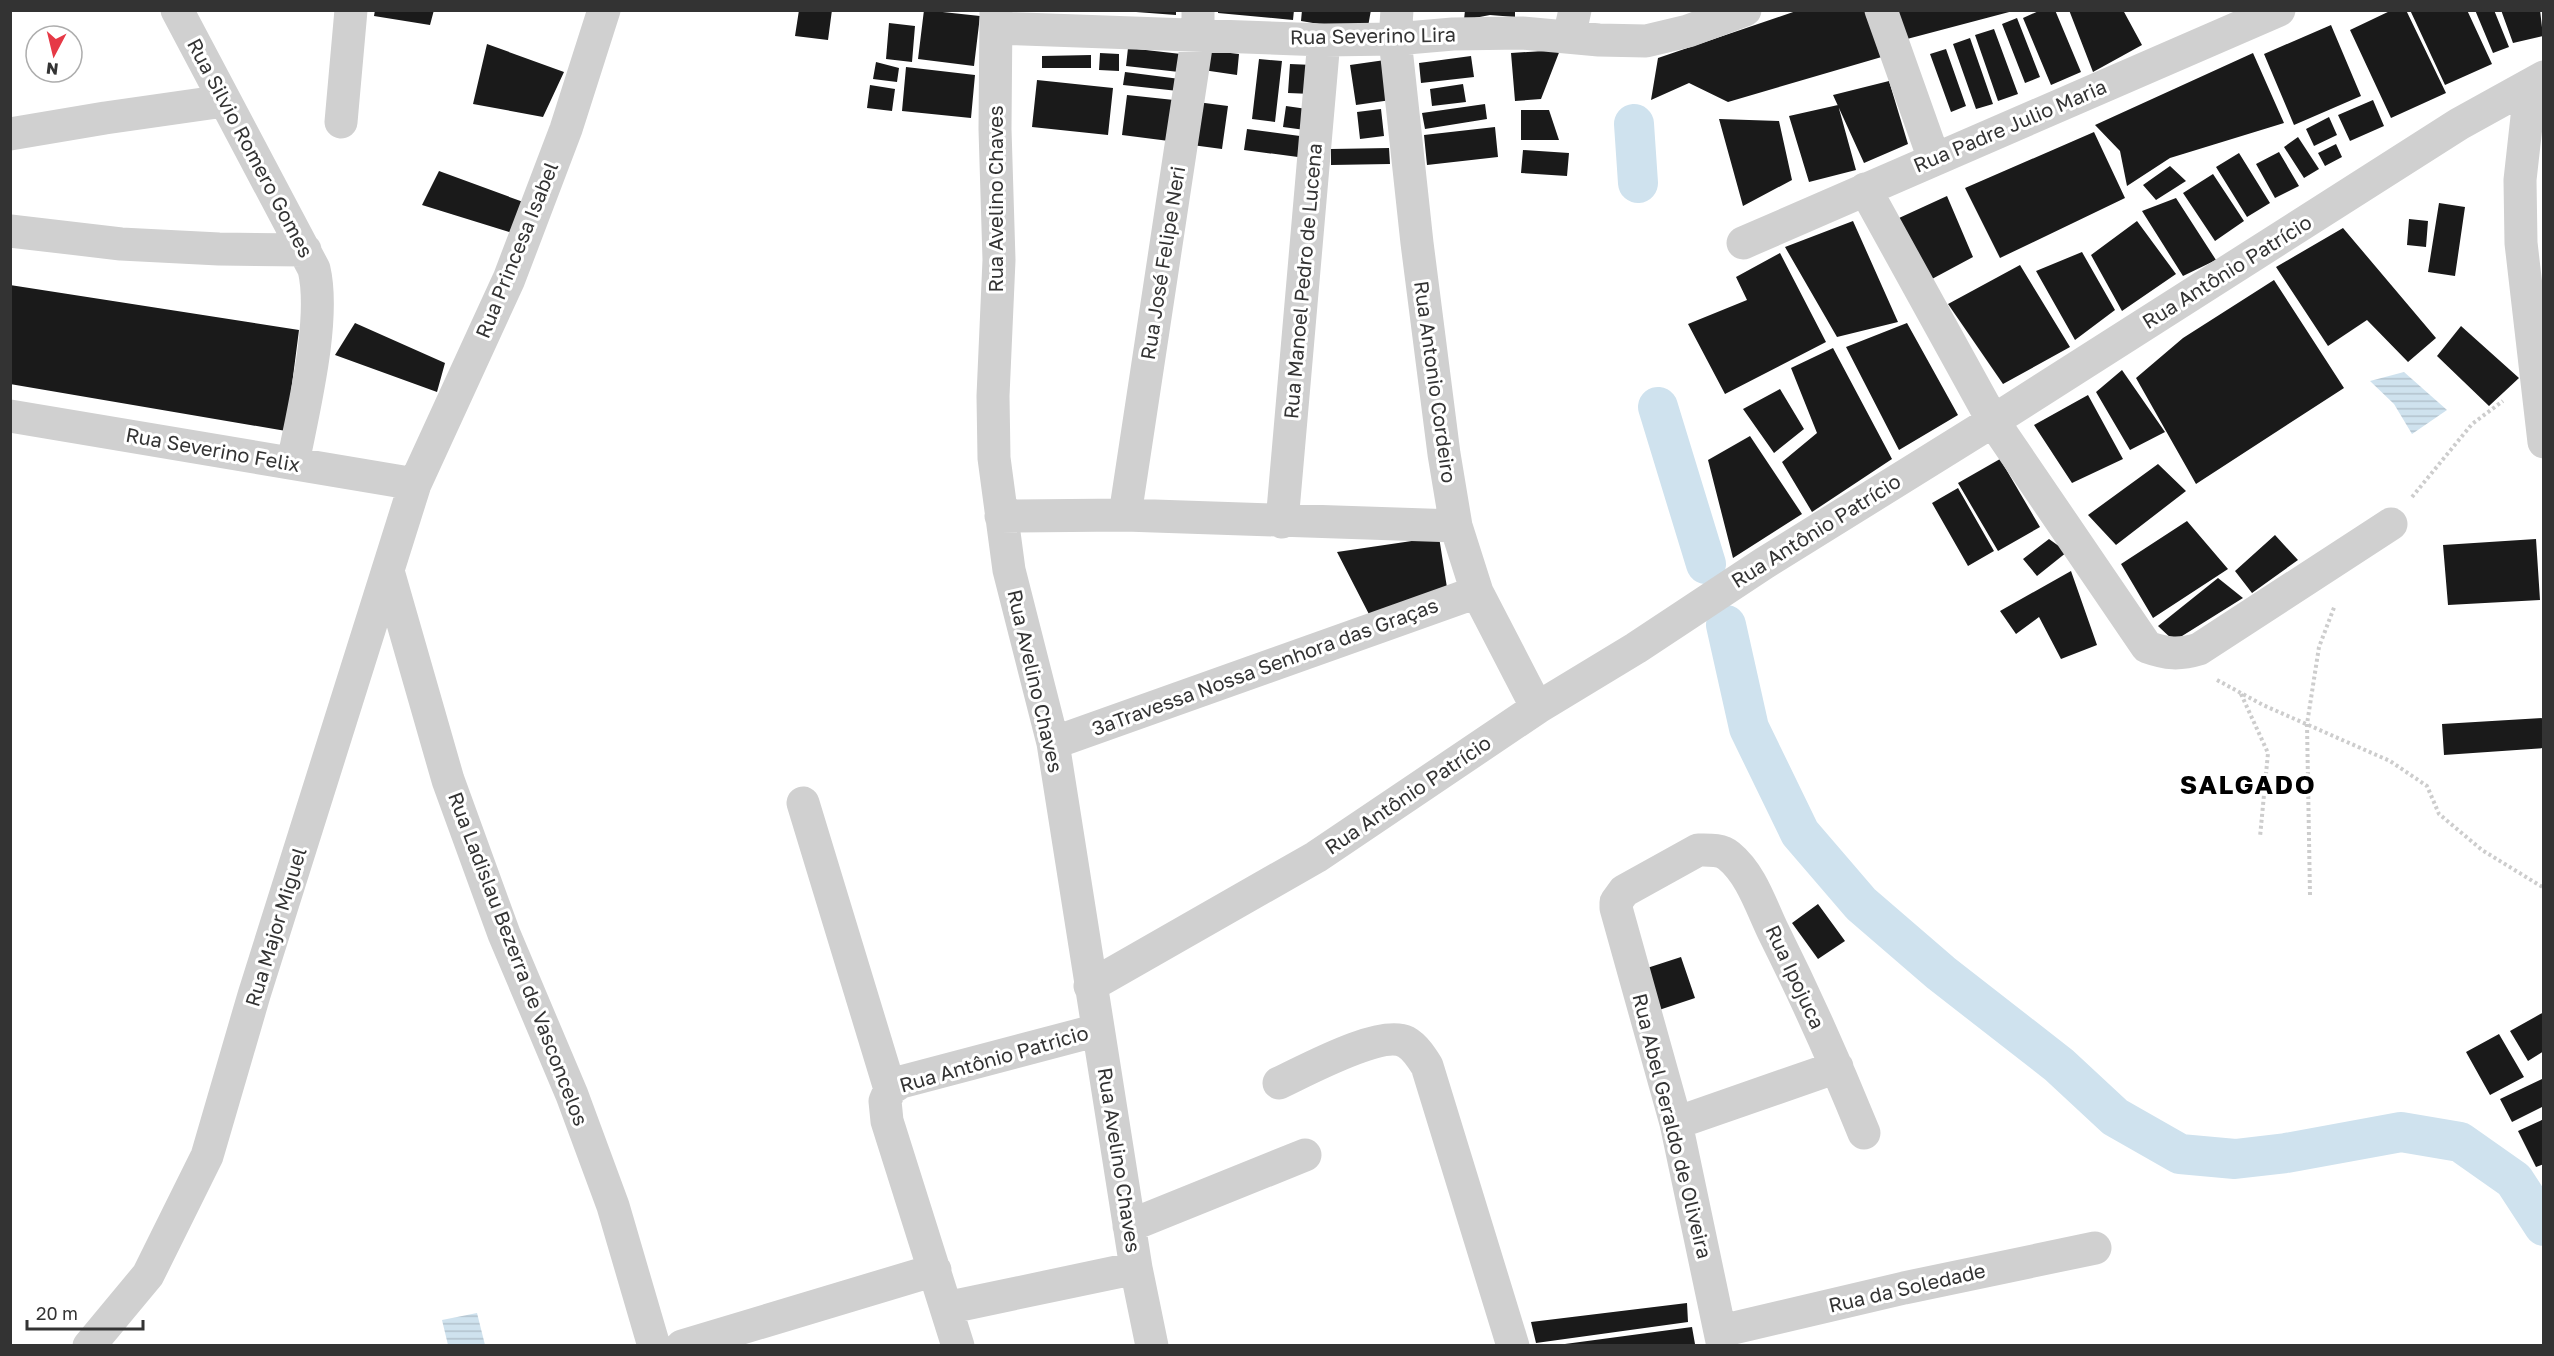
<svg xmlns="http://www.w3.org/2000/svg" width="2554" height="1356" font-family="'Golos Text',sans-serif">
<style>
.water{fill:url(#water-rules)}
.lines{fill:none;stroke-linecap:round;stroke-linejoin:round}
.canal{stroke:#cfe2ee;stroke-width:40}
.building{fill:#1a1a1a}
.path{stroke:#cdcdcd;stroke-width:4;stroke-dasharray:3 3;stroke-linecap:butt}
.minor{stroke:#d0d0d0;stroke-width:33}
.labels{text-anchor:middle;stroke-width:6;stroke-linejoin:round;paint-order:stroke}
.street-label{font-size:20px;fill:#333;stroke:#fff}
.district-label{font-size:26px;font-weight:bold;letter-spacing:1.5px;fill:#000;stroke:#fff}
</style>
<defs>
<pattern id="water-rules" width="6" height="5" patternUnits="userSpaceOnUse" patternTransform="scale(1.5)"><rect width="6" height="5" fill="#cfe2ee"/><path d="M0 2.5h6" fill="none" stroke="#b2c2cd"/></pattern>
</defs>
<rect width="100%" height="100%" fill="#fff"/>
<path class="water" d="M2404,372L2447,410L2412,434L2394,404L2370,381Z
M477,1313L485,1345H448L442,1320Z"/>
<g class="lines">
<path class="canal" d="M1634,124L1638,183
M1658,407L1706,564
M1726,625L1749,728L1800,833L1861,904L1941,973L2059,1065L2115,1117L2180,1154L2235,1159L2286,1153L2401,1132L2460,1142L2514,1180L2544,1226"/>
</g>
<path class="building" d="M375,10H434L430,25L374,16Z
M799,10H832L828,40L795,36Z
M924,10L980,16L974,66L918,59Z
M1136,10H1176V15L1136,12Z
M1218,10H1294L1293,20L1218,13Z
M1302,10H1371L1367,32L1301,21Z
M1465,10H1515V17L1490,15L1464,20Z
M1799,10H1868L1885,56L1728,102L1689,83L1651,100L1658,58Z
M1897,10H2013V11L1907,39Z
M2041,10H2055L2081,72L2051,85L2023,18Z
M2069,10H2123L2142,45L2093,72Z
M2392,10H2406L2446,93L2391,118L2350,30Z
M2410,10H2467L2492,64L2445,85Z
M2475,10H2494L2509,47L2493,53Z
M2501,10H2540L2543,36L2513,43Z
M2017,18L2040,77L2025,83L2002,24Z
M889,23L915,26L912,62L886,59Z
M2331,25L2361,96L2294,125L2264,54Z
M1994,29L2018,94L1998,101L1975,35Z
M1970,38L1993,104L1976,109L1953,44Z
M487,44L564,72L543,117L473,104Z
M1128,48L1181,54L1179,72L1126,66Z
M1946,49L1966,106L1951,112L1930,54Z
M1205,50L1239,54L1237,75L1203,70Z
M1560,50L1541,99L1515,101L1511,53Z
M1100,53L1119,54V71L1099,70Z
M2253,53L2284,123L2170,158L2127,186L2120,151L2095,125Z
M1091,55V68H1042V56Z
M1471,56L1474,77L1421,83L1419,63Z
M1259,59L1282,61L1275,122L1252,119Z
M1385,60L1391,100L1356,105L1350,65Z
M876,62L899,68L897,82L873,79Z
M1290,64L1313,65L1312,94L1288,93Z
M906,67L975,75L971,118L902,111Z
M1125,72L1180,79L1178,91L1123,85Z
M1037,80L1113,88L1108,135L1032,127Z
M1889,81L1908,144L1864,163L1833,95Z
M1463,84L1466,102L1432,106L1430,89Z
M870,85L895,89L892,111L867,108Z
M1127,95L1174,100L1169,141L1122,135Z
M2373,100L2384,126L2350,141L2338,115Z
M1197,102L1228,106L1222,149L1192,145Z
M1485,104L1487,119L1425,129L1422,113Z
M1838,105L1856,170L1809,182L1789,116Z
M1286,106L1307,109L1305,130L1283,127Z
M1381,109L1384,136L1360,139L1357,112Z
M1521,110H1549L1559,140H1521Z
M2329,117L2337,135L2314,146L2306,129Z
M1719,119L1779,121L1792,180L1743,206Z
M1495,127L1498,157L1427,165L1424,135Z
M1247,129L1300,136L1298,157L1244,150Z
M2094,132L2125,198L2000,258L1965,188Z
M2298,137L2319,169L2304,178L2284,147Z
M2336,144L2342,157L2325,166L2318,153Z
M1389,148L1390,164L1331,165V149Z
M1523,150L1569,153L1567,176L1521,173Z
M2279,152L2299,186L2275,198L2256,164Z
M2239,153L2270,203L2247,217L2216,167Z
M2170,166L2186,181L2156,200L2143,185Z
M439,171L526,203L516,234L422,205Z
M2213,174L2244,221L2215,241L2183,193Z
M1947,196L1973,257L1932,279L1899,218Z
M2176,198L2216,260L2183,276L2142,211Z
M2439,203L2465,207L2455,276L2428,272Z
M2409,219L2428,221L2426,247L2407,245Z
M1853,221L1898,322L1837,337L1785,247Z
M2137,221L2176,274L2122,311L2091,255Z
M2343,228L2436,338L2408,362L2367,320L2328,346L2276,267Z
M2082,252L2115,310L2075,340L2036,271Z
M1780,253L1826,342L1725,394L1688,324L1747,300L1736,277Z
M2020,265L2070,347L2003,384L1948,304Z
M2274,280L2344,388L2196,484L2136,378L2183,338Z
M10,285L299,330L286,431L10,384Z
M355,323L445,363L437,392L335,355Z
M1907,323L1958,415L1899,450L1846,347Z
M2461,326L2519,378L2489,406L2437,356Z
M1833,348L1892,459L1812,512L1782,462L1817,433L1791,368Z
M2122,370L2165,432L2130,450L2096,392Z
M1780,389L1804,429L1774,453L1743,409Z
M2088,395L2123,459L2072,483L2034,425Z
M1750,436L1802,514L1733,558L1708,460Z
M2000,459L2040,527L1998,551L1958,483Z
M2158,464L2186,491L2116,545L2088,515Z
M1958,488L1994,551L1968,566L1932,503Z
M2187,521L2228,569L2153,618L2121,564Z
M2275,535L2298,560L2252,593L2235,571Z
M1439,537L1448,594L1373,622L1337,552Z
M2049,539L2067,552L2037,576L2023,559Z
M2536,539L2540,600L2448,605L2443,545Z
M2071,571L2097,645L2061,659L2039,617L2016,634L2000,611Z
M2218,578L2243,598L2174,641L2158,626Z
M2544,718V748L2444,755L2442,724Z
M1818,904L1845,941L1818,959L1792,923Z
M1681,957L1695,998L1659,1010L1644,969Z
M2544,1012V1051L2528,1061L2510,1031Z
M2499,1034L2524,1077L2490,1095L2466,1052Z
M2544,1078V1106L2512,1122L2500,1099Z
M2544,1119V1164L2536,1167L2518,1131Z
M1687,1303L1688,1322L1536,1343L1531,1322Z
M1692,1327L1695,1344L1682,1346H1550Z"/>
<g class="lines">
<path class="path" d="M2412,497L2472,424L2503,401
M2217,680L2263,705L2390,761L2427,786L2439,814L2482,850L2544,888
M2241,694L2268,753L2260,837
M2310,895L2307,724L2319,647L2335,605"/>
<path class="minor" d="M177,10L314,269C326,320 303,411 293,463
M996,10L995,129L999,260L993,396L994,458L1009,570L1053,743L1136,1268L1152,1346
M1397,10L1395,39L1417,243L1444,454L1456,526L1477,592L1537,708
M1881,10L1934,159
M997,28L1324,40L1395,39L1453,34L1522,33L1599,40L1646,41L1688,31L1745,10
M1569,37L1575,10
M2544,84L2527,117L2520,180L2521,243L2544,442
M341,122L351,10
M10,134L105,118L224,101
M1865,189L1993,421L2147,647C2167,654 2179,655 2199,649L2391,524
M10,231L121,244L219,249L305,250
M1743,243L2279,10
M10,416L415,484
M1125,515L1198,34V10
M1001,516L1125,515L1456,526
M1282,522L1324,40
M388,571L448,780L504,934L572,1095L613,1206L654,1346
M1053,743L1477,592
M803,803L890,1089L885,1101L887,1121L958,1346
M1090,986L1316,857L1537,708L1636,648L1763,564L1993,421L2459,124L2544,77
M1279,1083C1305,1071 1381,1029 1406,1042C1415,1047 1422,1058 1427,1066L1513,1346
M890,1089L901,1082L1098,1030
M1676,1123L1837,1067
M1129,1226L1305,1155
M946,1308L1136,1268
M1721,1331L1904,1288L2095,1248
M89,1346L148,1275L207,1156L254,995L415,484L509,279L566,129L604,10
M682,1346L935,1270
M1723,1346L1676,1123L1616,908V902L1624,891L1698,850C1708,850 1721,849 1729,856C1751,874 1761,906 1773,931C1806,997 1836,1064 1864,1133"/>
</g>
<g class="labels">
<g class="street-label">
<text transform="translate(1373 36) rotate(-1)" y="7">Rua Severino Lira</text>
<text transform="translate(2010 126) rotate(-23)" y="7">Rua Padre Julio Maria</text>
<text transform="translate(250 148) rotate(62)" y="7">Rua Silvio Romero Gomes</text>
<text transform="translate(996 199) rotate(-90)" y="7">Rua Avelino Chaves</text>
<text transform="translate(517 250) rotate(-68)" y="7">Rua Princesa Isabel</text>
<text transform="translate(1163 263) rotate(-81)" y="7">Rua José Felipe Neri</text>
<text transform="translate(2227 272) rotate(-32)" y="7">Rua Antônio Patrício</text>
<text transform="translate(1303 281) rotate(-85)" y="7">Rua Manoel Pedro de Lucena</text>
<text transform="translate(1435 382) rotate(82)" y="7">Rua Antonio Cordeiro</text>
<text transform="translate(213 450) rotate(10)" y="7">Rua Severino Felix</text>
<text transform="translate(1816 531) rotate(-32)" y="7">Rua Antônio Patrício</text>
<text transform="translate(1265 667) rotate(-20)" y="7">3ªTravessa Nossa Senhora das Graças</text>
<text transform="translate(1035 681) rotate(77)" y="7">Rua Avelino Chaves</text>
<text transform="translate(1408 795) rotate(-34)" y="7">Rua Antônio Patrício</text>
<text transform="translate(276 927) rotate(-73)" y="7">Rua Major Miguel</text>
<text transform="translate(518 959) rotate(69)" y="7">Rua Ladislau Bezerra de Vasconcelos</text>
<text transform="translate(1795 977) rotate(65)" y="7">Rua Ipojuca</text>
<text transform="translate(994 1059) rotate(-16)" y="7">Rua Antônio Patricio</text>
<text transform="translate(1672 1126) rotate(76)" y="7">Rua Abel Geraldo de Oliveira</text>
<text transform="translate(1119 1160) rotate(81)" y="7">Rua Avelino Chaves</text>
<text transform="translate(1907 1288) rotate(-13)" y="7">Rua da Soledade</text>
</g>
<g class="district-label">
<text x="2248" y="794">SALGADO</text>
</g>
</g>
<rect width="2554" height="1356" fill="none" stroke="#333333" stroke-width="24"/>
<g transform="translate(54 54) rotate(187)"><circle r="28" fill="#ffffff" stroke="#adadad" stroke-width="1.5"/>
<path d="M0-4.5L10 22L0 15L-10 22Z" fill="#e63946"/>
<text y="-9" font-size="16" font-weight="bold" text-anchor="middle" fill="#333333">N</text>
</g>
<path d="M27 1320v9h116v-9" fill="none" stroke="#333333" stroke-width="3"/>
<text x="36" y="1320" font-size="18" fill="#333333" stroke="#ffffff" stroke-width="4.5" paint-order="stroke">20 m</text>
</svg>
